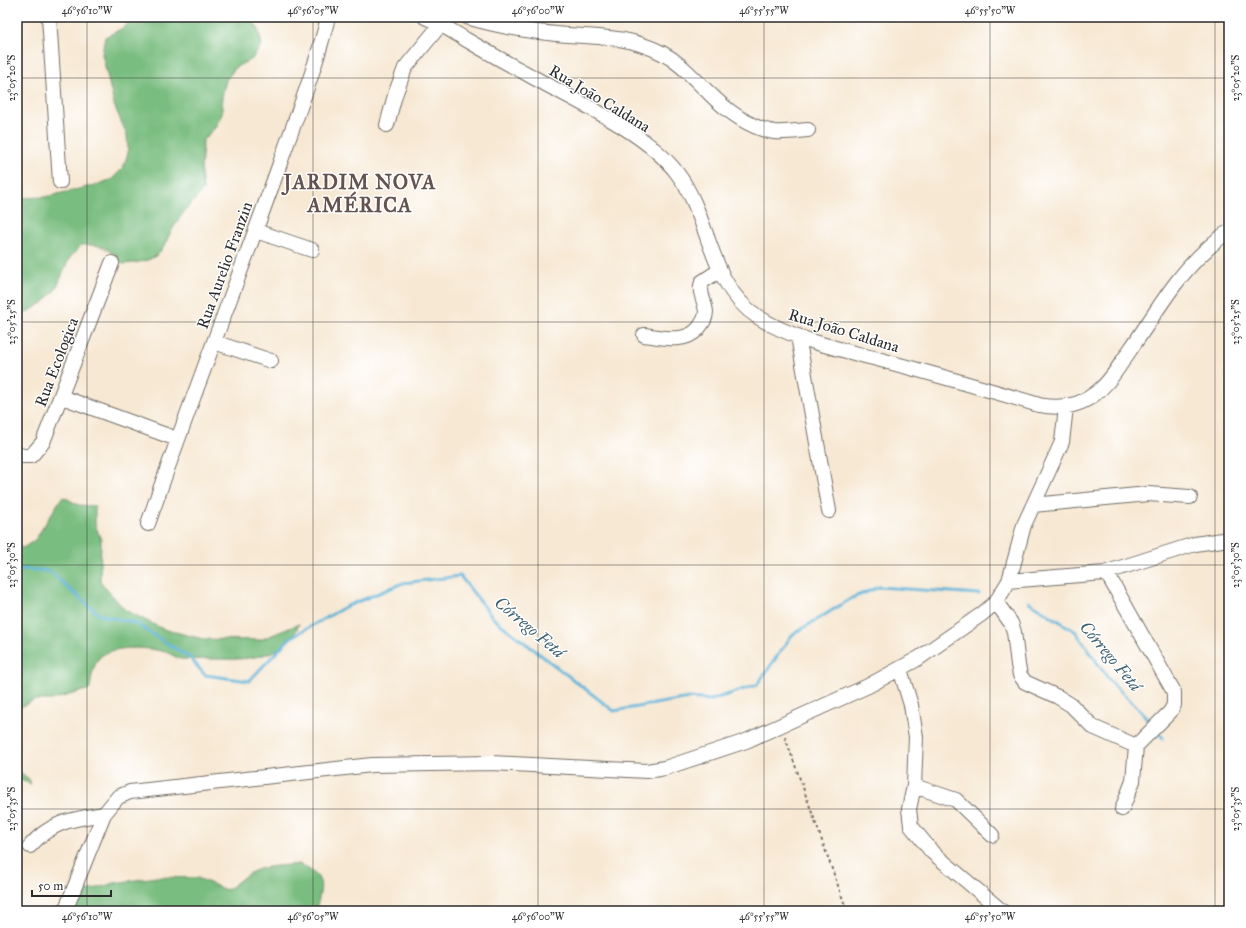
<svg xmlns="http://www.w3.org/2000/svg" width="1246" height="928" font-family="'IM FELL Great Primer',serif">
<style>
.forest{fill:#7abd80;stroke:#527456}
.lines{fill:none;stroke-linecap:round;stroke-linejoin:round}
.stream{stroke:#5ab3d8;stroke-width:3}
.minor-casing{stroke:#726d66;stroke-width:16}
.path{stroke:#726d66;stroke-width:2;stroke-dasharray:3 3;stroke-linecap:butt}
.minor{stroke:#fff;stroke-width:14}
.ticks{fill:none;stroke:#2b2b2b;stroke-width:1;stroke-opacity:0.45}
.labels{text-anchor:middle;stroke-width:3;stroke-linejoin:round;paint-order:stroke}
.street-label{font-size:16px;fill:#2b2b2b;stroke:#fff}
.water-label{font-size:17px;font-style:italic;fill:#3e6170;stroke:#fff}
.district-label{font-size:20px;font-weight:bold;letter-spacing:1px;fill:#64524f;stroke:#fff}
.neatline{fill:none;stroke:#2b2b2b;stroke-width:1.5}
.ticks-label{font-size:10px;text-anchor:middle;fill:#2b2b2b}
</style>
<rect width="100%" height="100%" fill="#fff"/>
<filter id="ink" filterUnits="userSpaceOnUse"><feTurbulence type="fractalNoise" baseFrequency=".025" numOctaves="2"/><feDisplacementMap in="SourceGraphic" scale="8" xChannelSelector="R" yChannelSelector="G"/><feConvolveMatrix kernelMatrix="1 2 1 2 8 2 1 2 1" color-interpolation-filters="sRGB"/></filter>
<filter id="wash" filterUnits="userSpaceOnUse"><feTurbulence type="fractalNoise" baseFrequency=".012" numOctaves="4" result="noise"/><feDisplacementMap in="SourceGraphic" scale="16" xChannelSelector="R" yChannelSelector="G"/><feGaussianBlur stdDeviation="0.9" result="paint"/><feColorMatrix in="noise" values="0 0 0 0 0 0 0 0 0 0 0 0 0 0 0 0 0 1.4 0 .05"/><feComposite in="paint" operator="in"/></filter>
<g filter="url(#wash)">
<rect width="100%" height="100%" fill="#f7e8d3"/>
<path class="forest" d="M137,17H249L258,28L262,45L252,59L236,67L226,80L222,97V114L214,129L203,140L201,172L203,190C196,199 187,207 181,216C158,247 170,261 123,264C107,248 104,244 81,245L69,259L56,289L43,303L17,318V198L45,197L96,185L112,179L123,168L128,153L127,135L114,105L106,70L102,54L105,37L121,29Z
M62,497L66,498L78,505L95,506V524L101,540L100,581L125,610L163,629L203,639L260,640L299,624C286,660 243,660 212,659C202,659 191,660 181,659C176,658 170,653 165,652C148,647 113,645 100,657C93,664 91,679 90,689L52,700H34L17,709V546L23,548L35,540Z
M17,770L29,779L31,784L17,779Z
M299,864C327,878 322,884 316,911H68L71,905L81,893L114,883L157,877L198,878L226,890C235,885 241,878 250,873C264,865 284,866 299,864Z"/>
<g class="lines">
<path class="stream" d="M17,572L24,569L50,571L68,588L100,615L135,623L190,658L205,675L249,681L290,638L345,607L403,583L460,576L494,619L614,711L689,698L711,700L757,685L792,635L852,598L879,587L979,594
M1029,602L1076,632L1110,681L1138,708L1152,724
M1156,730L1163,738"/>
</g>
</g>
<g filter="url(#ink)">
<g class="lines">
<defs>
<path id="minor" d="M49,17L60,182
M425,17C440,23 452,31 465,39C484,50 503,61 522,71C568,98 645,130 677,173C711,217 708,285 758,317C794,340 840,349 881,360C934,374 986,389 1039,405C1059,409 1079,407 1096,393C1110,382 1120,365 1130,350C1154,316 1174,279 1205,251C1213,244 1220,236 1229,232
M467,17C497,26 526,31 556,34C596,38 624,34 662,53C681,63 693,78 708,92C726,110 749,128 774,132C785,133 797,131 808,130
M387,125L395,95L405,68L441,24
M256,231L312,250
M644,335C662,337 684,344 698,329C702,324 706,319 706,312C705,301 698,292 702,282L720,270
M798,336L829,511
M214,342L271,361
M62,397L177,439
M17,454L23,456H31L43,442L112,263
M1033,505L1148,494L1190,497
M148,524C189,404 236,286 279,166C296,117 316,68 328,17
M1104,573L1195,544L1229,539
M1009,581L1104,573L1109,577L1174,692V705L1170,712L1136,746L1133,781L1122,809
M996,602L1011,623L1014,632L1018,665L1020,675L1025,682L1058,697L1071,705L1093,727L1136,746
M900,669L911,705L916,737L914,786L909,809L911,826L932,852L1002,911
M914,786L956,800L992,835
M30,846C52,821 73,819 104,814
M65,911L104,814L118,797L130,792L372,765L492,763L647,771L665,768L746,741L868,686L919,658L982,614L996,602L1009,581L1024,525L1062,442L1066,407"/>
</defs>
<use href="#minor" class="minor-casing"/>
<path class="path" d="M785,737L847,911"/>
<use href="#minor" class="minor"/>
</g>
</g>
<path class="ticks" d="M87,17V911M313,17V911M538,17V911M764,17V911M990,17V911M1215,17V911M17,78H1229M17,322H1229M17,565H1229M17,809H1229"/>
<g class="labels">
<g class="street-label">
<text transform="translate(600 98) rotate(31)" y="6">Rua João Caldana</text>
<text transform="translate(224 265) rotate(-70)" y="6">Rua Aurelio Franzin</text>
<text transform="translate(844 330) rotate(17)" y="6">Rua João Caldana</text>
<text transform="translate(56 362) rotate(-69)" y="6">Rua Ecologica</text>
</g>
<g class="water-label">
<text transform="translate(530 627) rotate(40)" y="6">Córrego Fetá</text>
<text transform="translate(1111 656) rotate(50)" y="6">Córrego Fetá</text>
</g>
<g class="district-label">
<text x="360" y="189">JARDIM NOVA<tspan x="360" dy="23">AMÉRICA</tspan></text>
</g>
</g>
<rect width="1246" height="928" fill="none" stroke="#fff" stroke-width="44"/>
<path d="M32 890v6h79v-6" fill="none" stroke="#2b2b2b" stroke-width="2"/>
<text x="38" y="890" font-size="12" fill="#2b2b2b" stroke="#ffffff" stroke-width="3" paint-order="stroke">50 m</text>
<rect x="22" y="22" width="1202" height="884" class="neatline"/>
<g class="ticks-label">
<text x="87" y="14">46°56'10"W</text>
<text x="313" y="14">46°56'05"W</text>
<text x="538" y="14">46°56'00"W</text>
<text x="764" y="14">46°55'55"W</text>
<text x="990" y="14">46°55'50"W</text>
<text transform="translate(11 78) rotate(-90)" y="4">23°05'20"S</text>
<text transform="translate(1235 78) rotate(-90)" y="4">23°05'20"S</text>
<text transform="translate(11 322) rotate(-90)" y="4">23°05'25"S</text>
<text transform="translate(1235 322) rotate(-90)" y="4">23°05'25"S</text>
<text transform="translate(11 565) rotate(-90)" y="4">23°05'30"S</text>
<text transform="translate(1235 565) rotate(-90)" y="4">23°05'30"S</text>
<text transform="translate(11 809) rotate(-90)" y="4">23°05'35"S</text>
<text transform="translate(1235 809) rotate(-90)" y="4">23°05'35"S</text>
<text x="87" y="920">46°56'10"W</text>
<text x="313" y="920">46°56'05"W</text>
<text x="538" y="920">46°56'00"W</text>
<text x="764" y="920">46°55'55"W</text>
<text x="990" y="920">46°55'50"W</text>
</g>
</svg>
